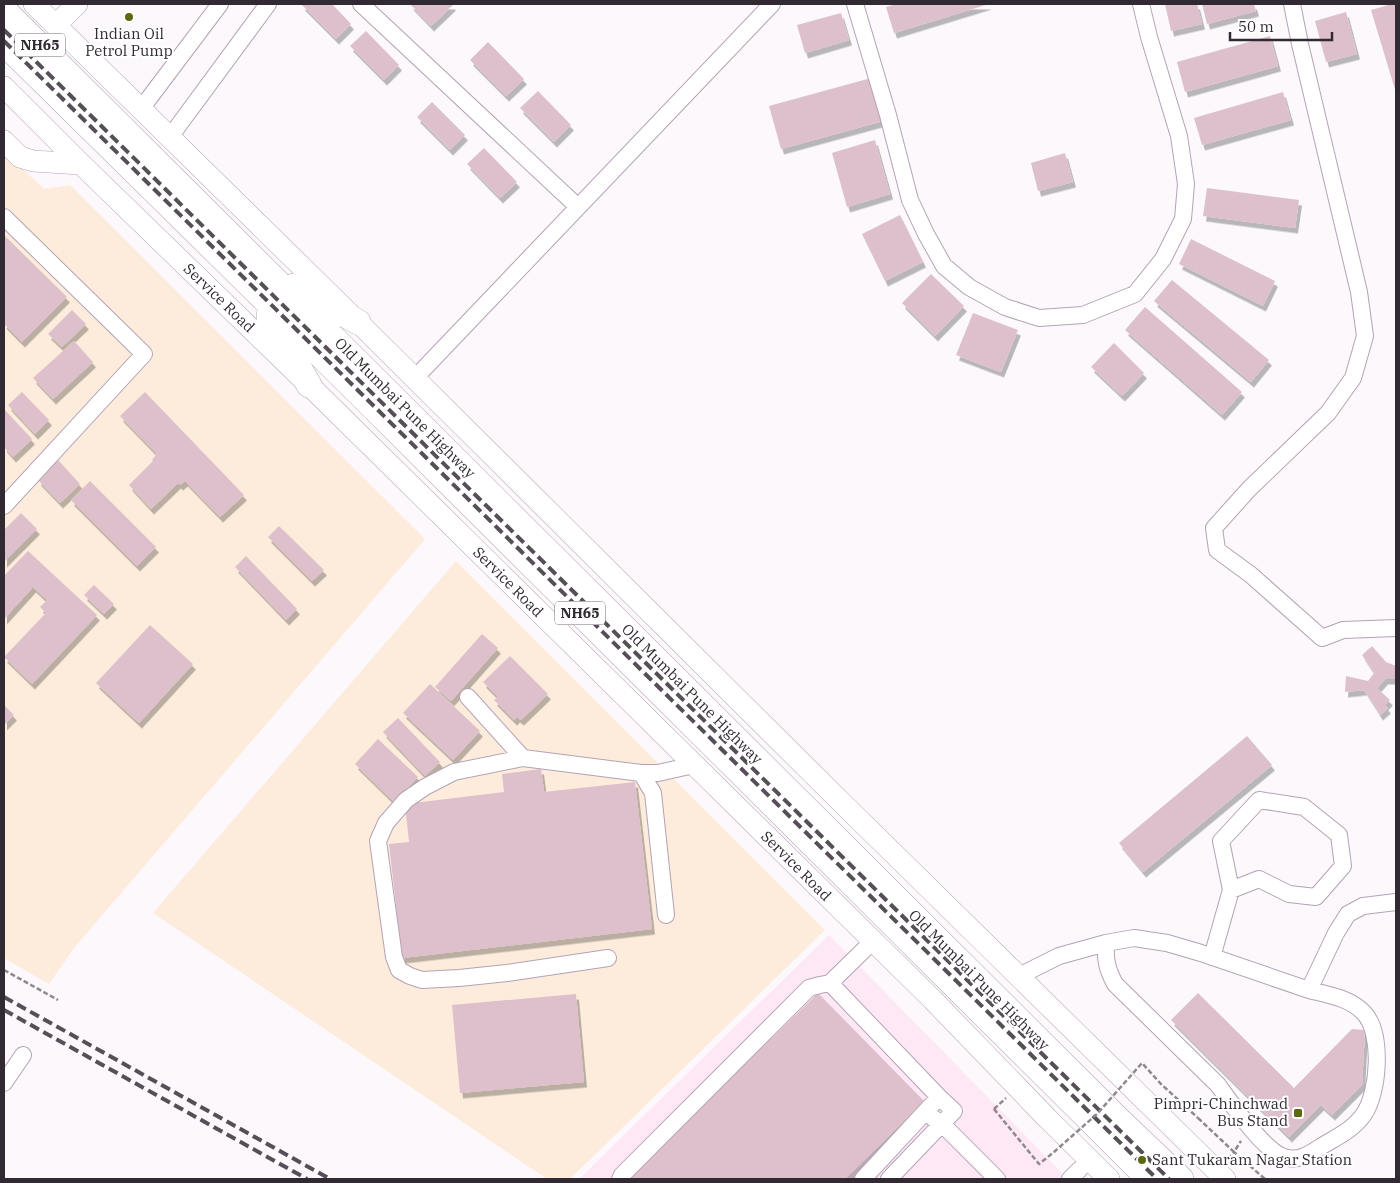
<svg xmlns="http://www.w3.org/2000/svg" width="1400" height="1183" font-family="'IBM Plex Serif',serif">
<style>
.commercial{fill:#ffe8f5}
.industrial{fill:#fdecdb}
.building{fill:#ddc0cb;filter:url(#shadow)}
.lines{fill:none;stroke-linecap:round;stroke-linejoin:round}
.minor-casing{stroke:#b4a2b6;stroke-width:18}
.major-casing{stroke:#b4a2b6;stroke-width:22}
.highway-casing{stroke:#b4a2b6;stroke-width:26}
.path{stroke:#8f898f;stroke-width:2.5;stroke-dasharray:5 2.5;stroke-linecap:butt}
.minor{stroke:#fff;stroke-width:16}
.major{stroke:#fff;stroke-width:21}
.highway{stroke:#fff;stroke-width:25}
.rail{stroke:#564f57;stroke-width:4;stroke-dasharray:10 5;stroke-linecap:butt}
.path-bridge{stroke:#8f898f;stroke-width:2.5;stroke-dasharray:5 2.5;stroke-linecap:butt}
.poi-dot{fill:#5d690f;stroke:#fff;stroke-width:2}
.labels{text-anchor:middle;stroke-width:4;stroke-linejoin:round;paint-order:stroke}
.shield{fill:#fff;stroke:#6f6a70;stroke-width:1}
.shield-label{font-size:14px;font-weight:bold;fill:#312a32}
.poi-label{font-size:15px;fill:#312a32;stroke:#fff}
.street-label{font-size:15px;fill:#312a32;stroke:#fff}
</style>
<defs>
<filter id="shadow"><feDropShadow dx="3" dy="5.5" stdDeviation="0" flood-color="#0004"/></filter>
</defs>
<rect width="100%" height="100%" fill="#fcf8fc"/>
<path class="commercial" d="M829,935L1068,1179H579Z"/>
<path class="industrial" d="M4,151L44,189L70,185L425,539L74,948L49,984L4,958Z
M456,561L825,930L570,1179H547L153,913Z"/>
<path class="building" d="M303,4H332L351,24L336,39L302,5Z
M410,4H452L453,5L431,26Z
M897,4H989L894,33L886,7Z
M1165,4H1197L1202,24L1171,31Z
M1202,4H1254L1256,11L1207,24Z
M1392,4H1396V93L1371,10Z
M1346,12L1357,54L1326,62L1315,21Z
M841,13L849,40L805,53L797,25Z
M366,31L399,65L384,80L350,46Z
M1270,36L1278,66L1185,92L1177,62Z
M488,42L524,79L506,96L470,60Z
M871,78L883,121L781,149L769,106Z
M538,91L571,125L554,142L520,108Z
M1283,92L1291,120L1202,145L1194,118Z
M432,102L465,135L450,150L417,117Z
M875,140L890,194L847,207L832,153Z
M484,148L517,182L500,198L467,164Z
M1065,153L1073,182L1038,191L1031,163Z
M1207,188L1299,200L1295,228L1203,216Z
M900,215L923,262L885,281L862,234Z
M4,235L67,297L22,342L4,324Z
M1191,239L1275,281L1263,306L1179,264Z
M931,274L964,306L935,336L902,303Z
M1172,280L1269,360L1251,382L1154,301Z
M1145,307L1242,392L1222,415L1125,330Z
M72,310L86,324L62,347L48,334Z
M973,313L1018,330L1001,372L956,355Z
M74,341L93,362L53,399L33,378Z
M1114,343L1144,373L1122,396L1091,367Z
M22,392L49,420L35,434L8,405Z
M145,392L244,495L220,517L185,481L180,485L178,483L151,509L129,485L153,461L152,460L157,454L120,416Z
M4,409L32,439L13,457L4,447Z
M58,460L80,484L60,503L38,480Z
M90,481L156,547L137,566L71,500Z
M21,513L37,529L4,562V530Z
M279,526L324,570L312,581L268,537Z
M28,551L97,615L32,684L4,657L46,613L40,607L47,600L33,587L4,619V576Z
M246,556L297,609L286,620L235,567Z
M94,585L114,604L104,614L84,595Z
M150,625L193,664L139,723L96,683Z
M482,634L498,648L451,701L435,687Z
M1372,646L1386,662L1396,666V679H1385L1377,688L1390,700L1385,705L1388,708L1380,715L1364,690L1345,692L1346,676L1368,681L1374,673L1362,655Z
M510,656L548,694L521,720L517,717L514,720L494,700L498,697L483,682Z
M430,684L480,731L453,760L403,713Z
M4,705L14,715L4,725Z
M398,718L440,762L425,776L383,732Z
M1247,736L1272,765L1143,872L1119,843Z
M378,739L418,777L394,802L355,764Z
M541,769L544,792L635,782L652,929L402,958L389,844L409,842L405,804L504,792L502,774Z
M818,993L924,1101L845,1179H628Z
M1198,993L1294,1088L1352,1029L1365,1030L1362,1085L1332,1115L1321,1105L1289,1137L1171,1020Z
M576,994L584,1082L460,1093L452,1005Z"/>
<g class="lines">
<defs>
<path id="minor" d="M361,4L578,207
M855,4L888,115L910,200L926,234L944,266L969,287L1005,307L1039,318L1083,315L1135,294L1163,259L1183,219L1186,184L1179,136L1149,37L1141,4
M1292,4L1300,44L1359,292L1365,336L1353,378L1328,413L1249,489L1214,528L1217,550L1251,575L1322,638L1343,630L1396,628
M141,109L220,4
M170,137L268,4
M4,217L144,354L4,506
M415,378L772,4
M468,697L523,758
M641,773L653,793L666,915
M1106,943C1105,960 1107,969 1115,984L1218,1085C1231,1103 1264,1151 1284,1157C1298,1162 1310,1154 1322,1146C1337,1137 1354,1129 1364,1114C1379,1092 1383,1033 1364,1013C1350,998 1329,995 1309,990
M1212,957L1231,890L1221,841L1259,800L1304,807L1339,835L1343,866L1316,897L1289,894L1259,879L1231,890
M608,958L507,973L459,978L422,980L410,976L399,970L394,957L378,841L386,823L406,800L425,787L454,772L523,758L641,773H658L694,765
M1019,976L1059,956L1106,943L1134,938L1167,943L1201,953L1309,990L1336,933L1348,914L1363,906L1396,902
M830,983L939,1097L954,1111L889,1179
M4,1083L23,1055
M933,1118L942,1124L997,1179
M620,1179L622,1175L809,988L820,985L830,983L873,941
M863,1179L939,1097
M1070,1179L1080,1169"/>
<path id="major" d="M34,4L358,322L833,794L1225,1179
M56,25L77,4
M4,87L81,164L309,385L933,1000L1047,1118L1109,1179
M4,141L20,157L33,161L81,164"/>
<path id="highway" d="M4,10L1117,1118L1181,1179
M4,43L254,289L1149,1179
M294,286L358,322
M269,316L309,385"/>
</defs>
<use href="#minor" class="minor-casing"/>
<use href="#major" class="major-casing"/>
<use href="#highway" class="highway-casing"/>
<path class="path" d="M4,970L58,1000
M994,1109L1006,1098
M1198,1118L1234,1152L1241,1141
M1228,1159L1234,1152L1265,1179"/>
<use href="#minor" class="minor"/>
<use href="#major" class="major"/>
<use href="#highway" class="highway"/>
<path class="rail" d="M4,30L1169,1179
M4,41L1157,1179
M4,997L330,1179
M4,1010L307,1179"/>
<path class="path-bridge" d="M994,1109L1039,1164L1054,1152L1097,1114L1142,1063L1161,1084L1198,1118"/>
</g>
<g class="poi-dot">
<circle cx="129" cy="17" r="5"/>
<rect x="1293" y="1108" width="10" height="10" rx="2.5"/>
<circle cx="1142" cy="1160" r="5"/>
</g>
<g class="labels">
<g class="shield">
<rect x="15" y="33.5" width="50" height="23" rx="4"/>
<rect x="555" y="601.5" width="50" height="23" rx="4"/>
</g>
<g class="shield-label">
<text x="40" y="50">NH65</text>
<text x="580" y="618">NH65</text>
</g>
<g class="poi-label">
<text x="129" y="39">Indian Oil<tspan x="129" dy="17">Petrol Pump</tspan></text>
<text x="1288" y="1109" text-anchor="end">Pimpri-Chinchwad<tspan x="1288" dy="17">Bus Stand</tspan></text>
<text x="1152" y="1165" text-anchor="start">Sant Tukaram Nagar Station</text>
</g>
<g class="street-label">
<text transform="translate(219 298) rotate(44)" y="5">Service Road</text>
<text transform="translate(405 408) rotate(45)" y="5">Old Mumbai Pune Highway</text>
<text transform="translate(508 582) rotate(45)" y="5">Service Road</text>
<text transform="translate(692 694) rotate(45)" y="5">Old Mumbai Pune Highway</text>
<text transform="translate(796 866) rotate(45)" y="5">Service Road</text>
<text transform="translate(979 980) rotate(45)" y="5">Old Mumbai Pune Highway</text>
</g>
</g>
<rect width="1400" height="1183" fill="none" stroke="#312a32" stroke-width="10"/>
<path d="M1230 32v8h102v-8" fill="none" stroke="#312a32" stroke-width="2.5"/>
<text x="1238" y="32" font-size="15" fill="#312a32" stroke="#ffffff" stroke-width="4" paint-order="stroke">50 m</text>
</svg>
